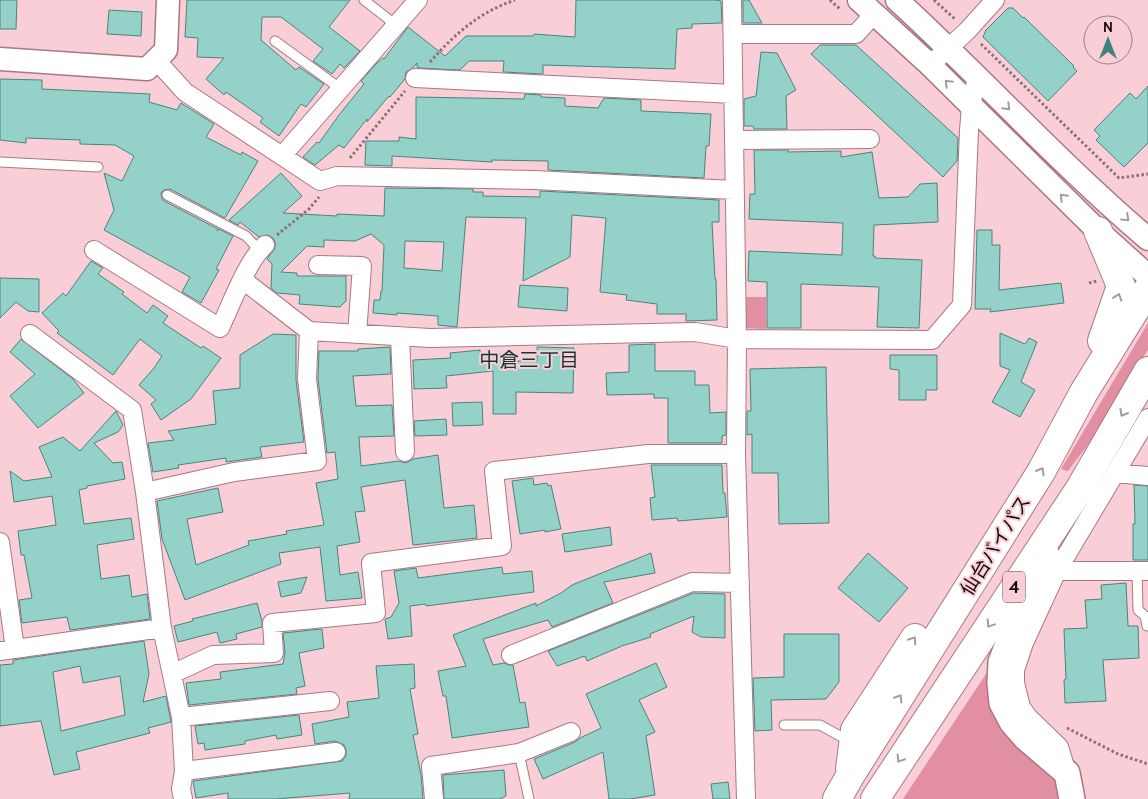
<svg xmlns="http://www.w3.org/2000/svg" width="1148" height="799" font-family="Cabin,'Noto Sans JP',sans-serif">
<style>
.green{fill:#e18fa1}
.building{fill:#94d1c8;stroke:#49857d;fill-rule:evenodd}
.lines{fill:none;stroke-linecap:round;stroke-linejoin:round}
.service-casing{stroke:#aa7882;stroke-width:11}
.minor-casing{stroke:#aa7882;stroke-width:20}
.tertiary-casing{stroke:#aa7882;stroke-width:25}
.secondary-casing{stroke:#aa7882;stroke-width:28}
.trunk-casing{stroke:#aa7882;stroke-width:30}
.path{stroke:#8e6f75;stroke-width:3;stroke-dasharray:2.5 2.5;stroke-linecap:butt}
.service{stroke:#fff;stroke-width:9}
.minor{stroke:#fff;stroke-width:18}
.tertiary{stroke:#fff;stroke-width:22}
.secondary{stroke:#fff;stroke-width:25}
.trunk{stroke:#fff;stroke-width:28}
.oneway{stroke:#a39c9d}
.labels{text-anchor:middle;stroke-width:4;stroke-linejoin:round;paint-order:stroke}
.shield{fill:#faced6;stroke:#5c4348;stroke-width:1}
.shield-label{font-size:18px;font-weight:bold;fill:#18070b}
.street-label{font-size:19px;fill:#18070b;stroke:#faced6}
.neighbourhood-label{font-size:20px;fill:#153733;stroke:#faced6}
</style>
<rect width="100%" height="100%" fill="#faced6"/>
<path class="green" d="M744,297H766V329L743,328Z
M1148,323V350L1092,439L1068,471L1061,469Z
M990,668L1061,778L1065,799H903Z"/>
<path class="building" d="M0,0H17L16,29H0Z
M187,0H350L329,27L360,51L344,68L340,64L332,74L313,61L323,49L281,17H262L261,40L296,70L299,67L324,84L306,107L301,104L279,136L260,122L263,118L226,92L224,95L206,79L224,58L197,57L198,38L185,37Z
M576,0H716L721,1L722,23L692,24V28L677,29L675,69L543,65V74L503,72L504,61H469L461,69L458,70L420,68L417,67V63L413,68L406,72L405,79L390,97L389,96L367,122V119L344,148L339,145L315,165L303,157L317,142L319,143L339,115L364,84L361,81L376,64L383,58L384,59L408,27L445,56L466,36H533L534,34L575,37Z
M743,0H749L762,23H743Z
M1008,8H1013L1023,18L1024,17L1074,66L1073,67L1077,71L1048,101L983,37L986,30Z
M109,10L142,12L141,36L107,34Z
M820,45H856L958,138L957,161L943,177L811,54Z
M761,52L777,53L796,90L786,96L787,129H754L753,126H744V99L756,96Z
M0,79L42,80V89L150,94L149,102L177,110L181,103L214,124L206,137L241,155L242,152L258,161L225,218L170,189L164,190L161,193L162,198L164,201L218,229L217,231L219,229L233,236L216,269L219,270L201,303L182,292L190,277L104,230L114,210L104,173L122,181L134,156L115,145L80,144V140L26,138V143L0,140Z
M1148,86V143L1124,167L1096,140L1100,136L1094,130L1130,93L1136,99Z
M525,94L541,95V97L565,98V106L598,108L604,98L641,100V111L711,114L709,146H706L704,178L548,170V161L492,160V162L392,156V166L365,165L366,141H399V137L416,139V97L524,99Z
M754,150H788V152L841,151V157L872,152L879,198L908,197L920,184L937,183L938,222L874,225L873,256H875V258L922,260L919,328L877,327L879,287L801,284V328H767V282L748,281L749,251L842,255L843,223L749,219L750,194H755Z
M281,173L302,196L283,213L337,216V214L384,216L385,188L473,189V192H483V196L540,197V191L719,200V222H712L715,279H716L717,320L686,321V314H657V304L626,300L627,295L600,292L606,218L572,215L570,257L523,281L526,218L466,217L457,327L438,325V316L397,313V315L373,313L374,300H380L381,291H382L384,245L371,234L355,241L324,240V247L307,246L281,272L297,273V276H346V301L340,307L299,304L300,295L277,293L271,288L272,264L267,259L275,248V242L273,238L267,235L259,237L240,222L238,225L229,220ZM405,241L444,242L442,271L404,268Z
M977,230H992V245H1000L999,290L1061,283L1064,303L990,312L991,309H975Z
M91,261L103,268L98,274L124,292L122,294L147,313L153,305L168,316L163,323L201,348L203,346L221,358L191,399L161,420L151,404L156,400L139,385L154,368L162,356L140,339L113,375L57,333L59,331L42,313L63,293L66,296Z
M0,278L39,279V312L28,311L16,302L0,318Z
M520,285L568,288L567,311L518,307Z
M1000,333L1025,344L1029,338L1037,342L1021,382L1035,390L1020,417L992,402L1010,370L1000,366Z
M273,334L296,335V380L304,442L260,447L262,457L226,462V458L178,465L179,468L153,472L148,443L174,440L168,431L216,424L213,391L240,388V355Z
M21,339L73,379L84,393L38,428L10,396L35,374L10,352Z
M655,344V371H695V385H709L710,413L726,412V435L722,436V443H668V398H654V394L607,395L606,373L629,372V345Z
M390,347L391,374L353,376L356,406L392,405L394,436L359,437L361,466L399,461L406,463L413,459L438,455L444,508L474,505L477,538L413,545L405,480L361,487L365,511L355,512L360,542L337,546L340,575L358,572L362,598L326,601L320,547L279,553L281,564L185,600L162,539L157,501L218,488L223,512L187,519L196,565L249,545L248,541L287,534L286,531L324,525L316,483L338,479L335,452L327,453L318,379L319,351H358V349Z
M537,347L574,348L573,393L516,392V414H493V371L446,376L447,388L414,389L413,360L451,358L450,353L480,350V354H504V361H537Z
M890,355H937V390H926V400H899V370L890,369Z
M826,367L829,523L779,524L778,473H752V434L747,435V411H751L750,369Z
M482,402L483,425L453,426L452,403Z
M116,411L123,425L118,432L94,443L113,463L122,462L125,479L87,486V488L79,490L84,524L131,518L134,539L97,545L101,579L129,575L132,597L147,594L150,619L70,630L67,617L22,623L19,600L32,598L24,555H21L18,531L56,525L52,496L14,502L10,471L24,481L52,477L39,447L63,437L80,451Z
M446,419L447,435L415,436L414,421Z
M651,465H722L723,493H725L727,517L678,521L677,518L652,520L650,498L655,497Z
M533,478L534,485L547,483L548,486L551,485L561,529L545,532V530L520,534L512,481Z
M1134,485L1148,486V560H1133V524H1135Z
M610,527L612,545L565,552L562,534Z
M651,553L655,573L604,582L613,603L552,627L548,620L483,639L493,665L504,663L509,665H513L520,703L525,702L529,727L452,738L446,696H443L438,671L466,666L453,635L536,603V606L561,593L572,585Z
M868,553L908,588L879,622L838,588Z
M502,567L503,574L532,571L534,592L426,606L425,604L410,606L412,636L388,639L385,619L391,617L399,603L394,571L416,568L418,578Z
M307,577L301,593L281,597L278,582Z
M1126,583L1128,626H1138L1139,658L1103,660L1106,701L1065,703L1064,680L1066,679L1064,629L1087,628L1085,600L1102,599L1101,585Z
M694,593L725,594V638L701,637L692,632L694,616L650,634L651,637L622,646L587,661L585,656L557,666L548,651Z
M257,603L262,621V627L236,634L237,639L220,643L217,632L178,642L174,626L193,621L192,619Z
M322,629L324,648L299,653L305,686L296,688L297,694L189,705L186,683L221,679L220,672L283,664L285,652L283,633Z
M784,634H839V682L826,699L771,700L772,730L755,731L753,678L784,677Z
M144,641L149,674L143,702L166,696L171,722L148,728L150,733L76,752L80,769L54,775L41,721L0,726V665L13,664V660ZM80,666L83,683L120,676L125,715L61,731L53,672Z
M656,663L667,687L639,700L655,732L646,736L655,795L630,799H609L603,752L543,779L534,759L575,742L580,738L601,728L586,694Z
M414,664L415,688L410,689L418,734L413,735L421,775L423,799H349L350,793L276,799H228V793L196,798L193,781L342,761L346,756V750L344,745L335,741L315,744L312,724L349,717L347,702L379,698L376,666Z
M299,715L302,735L277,739L276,735L245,741V744L205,750L204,743L198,744L195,726Z
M504,770L506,796L500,799H444L443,775Z
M728,782L730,799H713L711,784Z"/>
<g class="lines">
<defs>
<path id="service" d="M364,0L396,25
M275,41L341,89
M0,162L98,167
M167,195L246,236L259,250
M1137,571L1138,610L1145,616L1147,626
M784,725H820L851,742
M519,753L529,799"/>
<path id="minor" d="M732,0L737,339L736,454L746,799
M733,34H856L874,14
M156,60L185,92L320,181L337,176L534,180L734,190
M930,65L967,31L995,0
M415,78L733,94
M734,140L870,139
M282,156L418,0
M94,250L220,328C231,305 247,261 265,245
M318,265L362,266L357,334
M243,280L309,331L430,338L695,332L737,339L932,340L962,305L969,130L971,106L977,76
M30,334L132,410L145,492L162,628L181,717L184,771L181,789L183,799
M400,336L405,452
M1115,473L1148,476
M145,492L234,472L317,461L307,379L309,331
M0,542L15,649
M1057,571H1148
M0,651L162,628
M511,655L692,582L740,583
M172,674L213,655L274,653L272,623L376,613L371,563L502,546L494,471L648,454H736
M181,717L330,701
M184,771L336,752
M1067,773L1059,747L1028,717L1021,707L1015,683V670L1024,643L1057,571L1148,418
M434,799L431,766L519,753L571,732"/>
<path id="tertiary" d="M859,0L930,65L1098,231L1148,276
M897,0C982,78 1060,164 1148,239
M0,59L147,69L166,50L168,0"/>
<path id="secondary" d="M1047,555L1012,634L1001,662L1000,683L1002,703L1012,722L1026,738L1067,773L1072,799"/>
<path id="trunk" d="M1098,231L1121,286L1102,341
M850,769L855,730L915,638
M837,799L850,776L1041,472L1084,392L1148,289
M875,799L1079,490L1148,371"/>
</defs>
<use href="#service" class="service-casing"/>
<use href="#minor" class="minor-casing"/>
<use href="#tertiary" class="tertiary-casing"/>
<use href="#secondary" class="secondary-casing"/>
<use href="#trunk" class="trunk-casing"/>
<path class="path" d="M830,0L841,10
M934,0L956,20
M981,44L1119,178L1148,174
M430,62C456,33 478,13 515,0
M350,158L405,91
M277,235L309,209L319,197
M1089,283L1097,281
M1067,728L1118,754L1148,764"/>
<use href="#service" class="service"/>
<use href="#minor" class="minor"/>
<use href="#tertiary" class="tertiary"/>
<use href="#secondary" class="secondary"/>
<use href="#trunk" class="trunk"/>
</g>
<defs><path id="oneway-chevron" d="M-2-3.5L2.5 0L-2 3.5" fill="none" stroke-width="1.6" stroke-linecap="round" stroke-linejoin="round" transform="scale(1.25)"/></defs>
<g class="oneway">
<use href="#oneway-chevron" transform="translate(948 83) rotate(-135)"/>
<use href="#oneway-chevron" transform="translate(1007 107) rotate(45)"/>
<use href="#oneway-chevron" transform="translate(1063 197) rotate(-135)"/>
<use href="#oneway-chevron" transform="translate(1126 218) rotate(43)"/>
<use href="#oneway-chevron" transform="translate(1118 297) rotate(-71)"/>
<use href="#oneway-chevron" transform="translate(1123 413) rotate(120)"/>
<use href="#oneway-chevron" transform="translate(1041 471) rotate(-60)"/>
<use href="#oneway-chevron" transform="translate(990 624) rotate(124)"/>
<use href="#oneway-chevron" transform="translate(913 640) rotate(-57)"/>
<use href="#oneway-chevron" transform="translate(899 698) rotate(-58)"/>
<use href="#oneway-chevron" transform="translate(900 759) rotate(123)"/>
</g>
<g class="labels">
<rect class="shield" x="1003" y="571.5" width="22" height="31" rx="4"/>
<g class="shield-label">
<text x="1014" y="593">4</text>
</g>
<g class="street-label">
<text transform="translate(995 545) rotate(-58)" y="7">仙台バイパス</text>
</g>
<g class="neighbourhood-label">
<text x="529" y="367">中倉三丁目</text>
</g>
</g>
<g transform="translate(1108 40)"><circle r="24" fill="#faced6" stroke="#a07e85"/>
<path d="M0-4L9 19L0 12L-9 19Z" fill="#3c837b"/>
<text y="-8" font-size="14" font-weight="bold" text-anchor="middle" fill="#18070b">N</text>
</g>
</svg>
